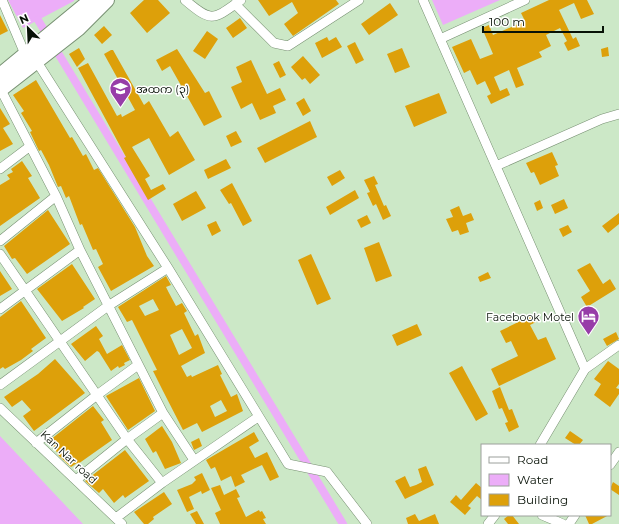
<svg xmlns="http://www.w3.org/2000/svg" width="619" height="524" font-family="Montserrat,'Noto Sans Myanmar',sans-serif">
<style>
.water{fill:#ecadf8}
.lines{fill:none;stroke-linecap:round;stroke-linejoin:round}
.canal{stroke:#ecadf8;stroke-width:8}
.building{fill:#dda00a;fill-rule:evenodd}
.minor-casing{stroke:#779072;stroke-width:10}
.highway-casing{stroke:#779072;stroke-width:16}
.minor{stroke:#fff;stroke-width:9}
.highway{stroke:#fff;stroke-width:14}
.labels{text-anchor:middle;stroke-width:3;stroke-linejoin:round;paint-order:stroke}
.poi-label{font-size:11px;fill:#081207;stroke:#fff;text-anchor:start}
.street-label{font-size:11px;fill:#081207;stroke:#fff}
</style>
<rect width="100%" height="100%" fill="#cce8c7"/>
<path class="water" d="M8,0H74V1L23,28Z
M432,0H500L443,25Z
M0,436L83,524H0Z"/>
<g class="lines">
<path class="canal" d="M38,20L343,524"/>
</g>
<path class="building" d="M144,0H158L170,13L147,33L130,13Z
M258,0H336L339,4L293,36L284,24L298,13L292,2L269,16Z
M549,0H587L594,14L581,19L574,3L559,10L573,39L576,37L580,46L568,51L564,43L567,41L560,28L546,35L551,46L539,52L542,57L517,68L524,85L516,88L509,70L494,77L500,91L507,88L510,95L491,104L487,96L491,94L485,81L477,85L470,70L464,73L452,47L471,39L480,59L493,54L482,28L489,25L493,35L525,21L521,13Z
M390,3L398,15L369,35L361,24Z
M0,15L8,31L0,35Z
M240,18L247,28L233,38L226,28Z
M104,26L112,35L102,44L94,35Z
M207,31L218,39L205,59L193,51Z
M327,37L329,41L336,37L342,47L322,58L315,43Z
M355,42L364,60L356,64L347,46Z
M608,47L609,56L602,57L601,49Z
M79,48L85,59L77,67L69,54Z
M402,48L410,67L395,73L387,54Z
M177,49L205,93L209,91L222,117L204,126L170,66L162,71L156,60Z
M111,50H113L144,105L149,101L170,137L178,131L195,160L169,175L149,138L132,147L150,176L145,179L151,190L163,184L166,189L148,200L124,158L126,157L78,68L88,63L117,116L121,114L122,117L135,110L104,54Z
M303,56L320,75L310,84L305,78L302,80L291,67Z
M251,60L267,94L280,88L286,100L273,106L276,113L260,120L252,103L241,109L231,87L242,82L236,67Z
M279,61L286,75L280,78L273,64Z
M36,80L70,138L72,137L83,156L86,154L94,170L98,168L135,227L147,256L154,266L111,291L98,267L103,264L96,249L93,250L82,224L80,225L69,196L66,198L61,186L58,187L49,165L41,150L39,151L30,132L32,131L21,113L24,111L13,95Z
M439,93L447,113L414,127L405,106Z
M304,98L311,111L303,116L296,103Z
M0,108L10,124L3,128L13,144L0,151Z
M310,121L317,137L265,163L257,148Z
M236,131L242,142L231,147L226,136Z
M552,152L558,165L555,166L559,176L540,185L534,172L531,173L526,163Z
M226,159L231,168L208,179L204,170Z
M22,161L32,176L28,178L40,198L0,226V185L10,179L7,175L13,172L11,169Z
M340,170L345,178L332,186L327,177Z
M374,176L378,184L375,185L384,206L386,205L391,216L383,220L376,204L373,206L367,193L370,192L364,180Z
M232,183L252,221L243,226L231,203L229,204L220,190Z
M355,190L359,198L330,215L326,207Z
M196,191L206,208L182,221L173,204Z
M564,199L568,208L555,214L551,205Z
M540,200L543,208L537,211L534,203Z
M459,206L463,216L471,213L474,220L466,223L469,232L460,235L458,230L452,232L446,219L453,217L450,210Z
M48,210L70,244L27,274L15,258L12,259L4,246Z
M619,213V224L608,233L602,226Z
M367,215L371,223L361,228L357,220Z
M216,221L221,231L212,236L207,225Z
M568,225L572,232L563,237L559,229Z
M379,242L392,276L376,282L364,248Z
M311,254L331,299L317,305L298,260Z
M590,263L603,284L610,279L616,289L587,307L581,297L590,291L577,270Z
M72,264L95,299L83,307L84,308L62,321L37,289Z
M0,271L12,289L0,296Z
M488,272L491,278L480,282L478,277Z
M166,276L171,285L166,287L169,293L176,306L182,303L187,311L184,313L195,336L198,334L205,353L181,366L187,377L191,375L192,377L218,365L222,374L220,375L231,397L237,394L243,411L202,432L197,423L183,430L163,391L153,371L157,370L132,320L127,322L118,307ZM153,299L159,310L145,316L139,306ZM182,329L192,348L179,355L170,335ZM221,400L227,411L215,417L210,406Z
M21,301L46,338L31,349L33,351L21,360L5,369L3,367L0,369V317Z
M533,315L536,322L530,325L538,340L546,337L556,359L499,386L491,369L518,356L511,341L506,343L500,331Z
M417,324L422,335L397,346L392,335Z
M96,326L103,336L99,339L107,354L122,345L130,360L124,363L125,365L119,368L118,366L111,371L99,352L97,351L85,361L71,344Z
M616,332L619,339L607,346L603,339Z
M55,359L85,393L34,431L23,416L31,410L22,400L12,407L4,397L38,374Z
M608,361L619,369V384L616,388L619,389V394L610,407L594,395L601,384L594,379Z
M462,366L488,414L476,421L449,373Z
M139,378L155,411L128,430L106,396Z
M500,387L509,410L512,409L519,427L509,432L505,423L508,422L502,408L499,409L492,391Z
M93,406L104,420L101,422L112,440L78,464L77,463L71,467L59,456L50,440Z
M162,426L172,442L181,463L165,469L156,451L153,453L145,439Z
M570,431L583,440L579,445H576L565,438Z
M254,432L259,441L249,447L255,458L267,452L279,477L270,481L262,465L241,475L245,482L235,487L231,476L221,481L215,467L211,469L206,460Z
M199,438L202,446L194,450L191,442Z
M125,450L149,481L125,498L123,495L114,503L103,489L99,493L85,481Z
M426,466L434,485L405,499L395,481L405,476L410,487L416,485L422,482L418,469Z
M202,473L210,490L202,494L201,491L189,497L194,509L187,512L177,490L192,484L196,480L194,477Z
M613,482L619,486V495L610,489Z
M476,483L482,488V500L477,496L468,506L471,508L465,515L450,502L456,495L461,500Z
M220,485L224,495L236,489L240,497L237,498L246,517L259,510L260,512L262,511L266,518L263,519L266,524H220L215,513L221,510L211,488Z
M164,492L172,504L153,517L154,519L148,524H144L134,512Z
M197,511L204,524H196L190,514Z
M415,514L419,521L435,514L439,524H408L406,518Z
M509,515H512L519,524H508L504,519Z
M585,515H609L592,524H589Z"/>
<g class="lines">
<defs>
<path id="minor" d="M2,0L25,54
M185,0C212,23 213,20 241,0
M423,0L585,369
M235,4L274,43L288,46L359,0
M440,39L525,0
M37,62L168,268L288,464L327,472L367,524
M0,88L56,196L80,250L163,413L194,460
M496,166L602,119L619,114
M0,169L29,147
M0,241L56,196
M0,254L127,439L162,483
M0,309L80,250
M0,385L108,306L168,268
M0,408L122,524
M36,443L97,395L138,365
M540,445L585,369L619,345
M610,465L619,452
M76,480L127,439L163,413
M542,515L563,524
M116,518L162,483L258,417
M488,524L495,515
M569,524L575,515"/>
<path id="highway" d="M0,75L91,0
M0,90L78,29L107,0"/>
</defs>
<use href="#minor" class="minor-casing"/>
<use href="#highway" class="highway-casing"/>
<use href="#minor" class="minor"/>
<use href="#highway" class="highway"/>
</g>
<defs>
<symbol id="school-pin" viewBox="-11 -11 22 30"><path d="M0 17L-7.5 6A9.5 9.5 0 1 1 7.5 6Z" fill="#973da8" stroke="#fff"/><path d="M0-5L7-2L0 1L-7-2ZM-4 1L0 2.5L4 1V4Q0 6-4 4Z" fill="#fff"/></symbol>
<symbol id="hotel-pin" viewBox="-11 -11 22 30"><path d="M0 17L-7.5 6A9.5 9.5 0 1 1 7.5 6Z" fill="#973da8" stroke="#fff"/><path d="M-6-4.5h1.5V1H6V5H4.5V3h-9V5H-6ZM-4 0a1.8 1.8 0 1 1 3.6 0ZM.5 0V-2.5h3Q6-2.5 6 0Z" fill="#fff"/></symbol>
</defs>
<g fill-rule="evenodd">
<use href="#school-pin" x="108" y="76" width="25" height="34"/>
<use href="#hotel-pin" x="576" y="304" width="25" height="34"/>
</g>
<g class="labels">
<g class="poi-label">
<text x="136" y="93">အထက (၃)</text>
<text x="574" y="321" text-anchor="end">Facebook Motel</text>
</g>
<g class="street-label">
<text transform="translate(69 457) rotate(43)" y="4">Kan Nar road</text>
</g>
</g>
<rect x="481" y="444" width="130" height="72" fill="#ffffff" stroke="#9ca09c"/>
<rect x="489" y="457" width="20" height="6" fill="#ffffff" stroke="#9ca09c"/>
<text x="517" y="464" font-size="12" fill="#081207">Road</text>
<rect x="489" y="474" width="20" height="12" fill="#ecadf8" stroke="#9ca09c"/>
<text x="517" y="484" font-size="12" fill="#081207">Water</text>
<rect x="489" y="494" width="20" height="12" fill="#dda00a" stroke="#9ca09c"/>
<text x="517" y="504" font-size="12" fill="#081207">Building</text>
<g transform="translate(28 28) rotate(336)" stroke="#ffffff" stroke-width="3" paint-order="stroke">
<path d="M0-3L7 15L0 10L-7 15Z" fill="#081207"/>
<text y="-6" font-size="11" font-weight="bold" text-anchor="middle" fill="#081207">N</text>
</g>
<path d="M483 26v6h120v-6" fill="none" stroke="#081207" stroke-width="2"/>
<text x="489" y="26" font-size="12" fill="#081207" stroke="#ffffff" stroke-width="3" paint-order="stroke">100 m</text>
</svg>
